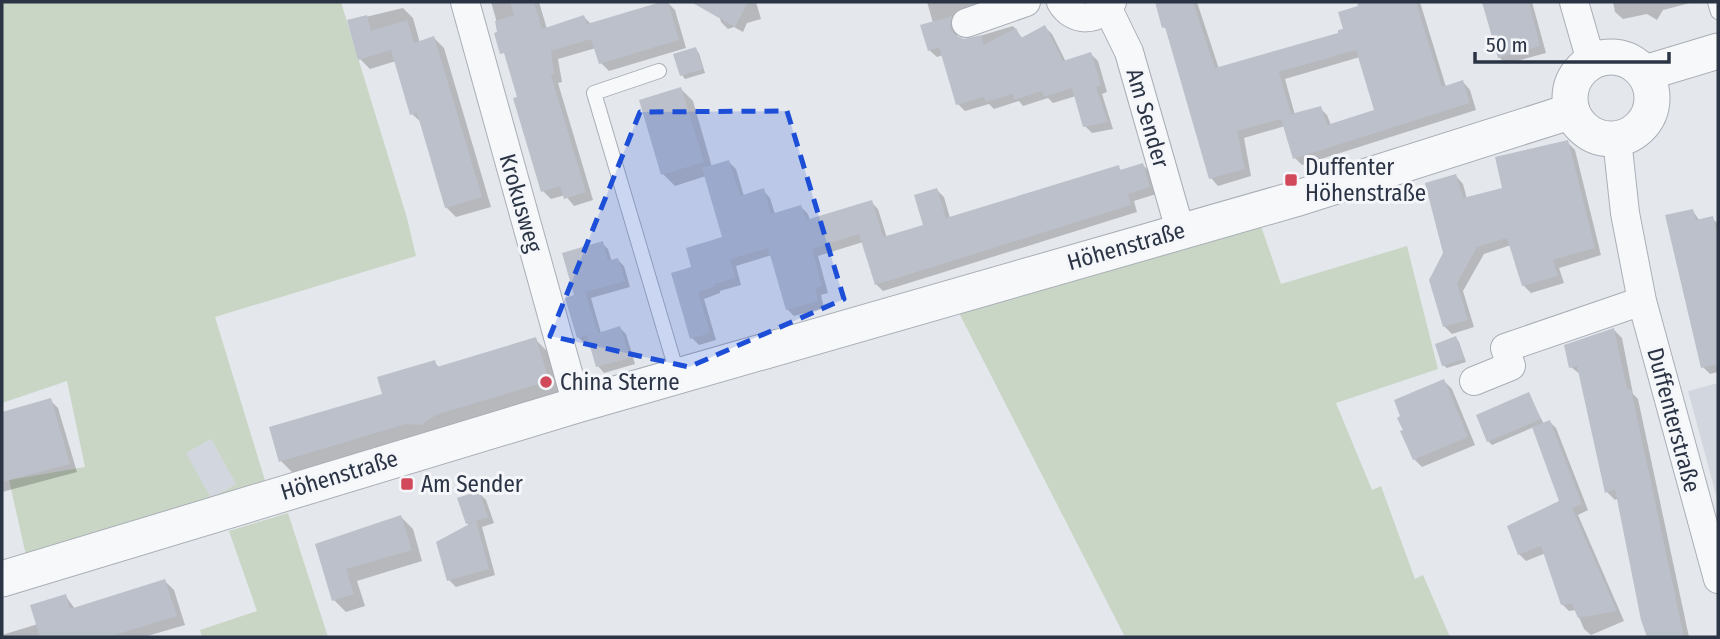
<svg xmlns="http://www.w3.org/2000/svg" width="1720" height="639" font-family="'Fira Sans Condensed',sans-serif">
<style>
.built{fill:#d2d6de}
.green{fill:#c9d6c5;fill-rule:evenodd}
.shadow{fill:#0003;fill-rule:evenodd}
.building{fill:#bbc0ca;fill-rule:evenodd}
.lines{fill:none;stroke-linecap:round;stroke-linejoin:round}
.service-casing{stroke:#a9aeb7;stroke-width:16}
.minor-casing{stroke:#a9aeb7;stroke-width:30}
.tertiary-casing{stroke:#a9aeb7;stroke-width:37}
.service{stroke:#f7f8fa;stroke-width:14}
.minor{stroke:#f7f8fa;stroke-width:28}
.tertiary{stroke:#f7f8fa;stroke-width:35}
.marked{fill:#1d4ed8;fill-opacity:0.2;stroke:#1d4ed8;stroke-width:5;stroke-dasharray:14 9;stroke-linejoin:round}
.poi-dot{fill:#d1495b;stroke:#f4f6f9;stroke-width:2.5}
.labels{text-anchor:middle;stroke-width:6;stroke-linejoin:round;paint-order:stroke}
.street-label{font-size:23px;fill:#2b3445;stroke:#f4f6f9}
.poi-label{font-size:23px;fill:#2b3445;stroke:#f4f6f9;text-anchor:start}
</style>
<rect width="100%" height="100%" fill="#e4e7ec"/>
<path class="built" d="M1718,383V502L1688,391Z
M211,439L236,484L211,498L185,453Z"/>
<path class="green" d="M2,2H341L407,218L416,256L215,317L267,487L27,560L9,480L85,467L67,381L2,403ZM211,439L236,484L211,498L186,453Z
M1261,226L1281,284L1407,246L1438,369L1336,403L1372,490L1381,486L1415,579L1423,575L1450,637H1125L959,313Z
M288,513L328,637H202L200,630L257,611L229,531Z"/>
<path class="shadow" d="M491,2H539L547,29L584,17L591,24L667,2L675,10L686,48L609,71L601,63L596,48L558,59L562,82L558,83L593,200L574,206L565,195L551,199L543,191L507,56L501,50L500,33Z
M715,2H756L761,19L747,23L743,32L734,27L728,29L721,22Z
M927,2H1003L956,28L957,37L963,41L1013,26L1023,39L1045,27L1052,34L1066,62L1091,54L1098,61L1107,92L1102,94L1113,129L1092,133L1085,126L1076,96L1053,103L1048,98L1023,106L1019,101L994,109L989,104L965,111L958,104L943,55L937,57L929,50L933,23Z
M1157,2H1197L1219,69L1341,34L1360,7L1359,2H1420L1446,87L1463,82L1470,90L1476,110L1302,165L1295,158L1285,126L1244,138L1251,176L1218,186L1211,178L1168,31L1164,27ZM1360,57L1376,112L1331,125L1327,115L1320,108L1295,115L1285,79Z
M1490,2H1532L1546,53L1506,64L1499,57L1484,3Z
M1613,2H1694L1663,10L1657,20L1647,14L1623,19L1615,12Z
M403,8L413,18L420,43L434,38L444,48L491,207L456,217L446,207L422,123L412,114L396,61L370,69L360,59L349,21Z
M695,49L699,53L705,73L685,79L682,75Z
M681,89L693,101L712,167L729,162L736,169L744,196L763,190L770,198L775,214L801,207L808,214L810,221L871,202L878,209L887,238L925,226L937,190L944,197L950,218L1118,167L1123,172L1143,165L1150,172L1156,194L1134,201L1137,212L883,291L876,284L863,242L818,256L828,293L821,295L824,308L794,316L787,309L772,255L736,266L741,285L720,291V293L704,299L716,340L699,345L692,338L693,268L724,238L706,176L675,186L663,174Z
M1567,142L1575,150L1601,255L1559,268L1564,283L1531,293L1523,285L1511,245L1484,254L1463,291L1474,327L1452,334L1444,326L1445,253L1456,176L1463,184L1467,199L1504,189Z
M1692,210L1700,221L1712,218L1718,224V372L1710,374L1703,367Z
M602,243L608,249L612,262L618,260L624,266L630,287L591,298L601,333L620,328L626,334L635,364L604,373L598,366L591,342L585,344L579,338L568,299L576,296Z
M1614,330L1622,338L1633,394L1638,399L1689,637H1648L1619,498L1615,500L1607,492L1581,375L1571,367Z
M1456,338L1459,342L1466,362L1447,368L1443,365Z
M535,339L547,351L560,393L293,473L281,461L434,362L440,368Z
M1444,381L1452,389L1475,445L1422,467L1414,459Z
M1528,394L1544,424L1550,422L1556,428L1588,510L1578,515L1624,621L1591,635L1584,629L1576,610L1569,611L1562,604L1546,553L1526,561L1519,554L1561,502L1534,427L1492,445L1488,441Z
M50,400L58,408L77,472L2,492V414Z
M479,493L486,500L494,523L482,527L495,575L456,587L449,580L470,526L467,523Z
M401,517L413,529L422,561L357,581L365,606L346,612L334,600L317,545Z
M165,581L174,590L185,625L144,637H2V635L38,624L65,595L75,609Z"/>
<path class="building" d="M510,2H534L542,29L584,15L587,24L661,2H668L679,40L599,64L591,39L551,51L554,74L551,75L586,192L564,199L560,186L541,192L513,98L517,97L504,53L500,54L494,33L497,32L495,21L514,15Z
M691,2H748L735,27Z
M1155,2H1193L1215,68L1338,33V30L1343,29L1338,12L1358,6L1357,2H1416L1442,87L1463,80L1470,103L1293,159L1281,119L1237,131L1245,169L1209,179L1165,27L1162,28ZM1356,50L1374,110L1327,125L1321,106L1291,114L1279,72Z
M1482,2H1529L1540,46L1498,58Z
M367,15L371,31L407,20L414,43L434,36L482,197L445,208L417,113L410,115L391,50L358,60L347,20Z
M952,16L950,28L955,35L964,39L982,35L983,45L1016,28L1021,38L1045,25L1063,61L1091,52L1101,85L1096,87L1108,122L1083,127L1072,88L1044,97L1042,91L1014,100L1013,94L986,102L984,97L956,105L939,47L928,51L920,25Z
M696,47L703,69L680,76L673,54Z
M681,87L704,162L661,175L639,100Z
M1568,140L1595,248L1553,260L1558,276L1522,286L1507,238L1477,247L1457,283L1468,320L1443,327L1429,280L1443,253L1425,183L1456,174L1463,198L1502,188L1495,157Z
M729,160L740,196L764,188L771,214L801,205L806,220L872,200L883,237L923,225L914,195L937,188L946,218L1119,165L1120,170L1143,163L1150,187L1128,194L1131,205L875,285L859,234L812,249L822,286L815,288L818,301L786,310L768,248L730,259L735,278L714,284L715,286L698,292L710,333L690,339L671,273L691,267L686,248L722,237L702,168Z
M1693,209L1696,220L1713,216L1718,239V364L1701,368L1665,215Z
M603,241L608,261L618,258L625,281L585,292L598,333L620,326L630,358L596,367L587,336L596,333L577,338L565,298L574,295L562,253Z
M1614,328L1627,389H1631L1684,637H1647L1641,620L1615,489L1605,493L1577,366L1569,368L1564,345Z
M1456,336L1464,359L1442,366L1435,344Z
M536,337L549,381L436,415L421,425L406,424L279,462L269,427L382,394L377,377L435,360L437,367Z
M1444,379L1468,437L1413,460L1400,431L1403,430L1397,418L1400,416L1394,400Z
M1529,392L1541,419L1487,442L1476,415Z
M51,398L70,464L2,482V412Z
M1550,420L1582,504L1572,508L1617,611L1578,618L1572,604L1561,605L1541,546L1518,555L1507,526L1559,501L1532,427Z
M479,491L488,517L476,521L489,569L447,581L436,542L475,521L466,524L457,498Z
M401,515L412,550L346,569L354,594L332,601L315,544Z
M165,579L177,616L108,637H40L30,605L66,594L70,609Z"/>
<g class="lines">
<defs>
<path id="service" d="M1715,2L1718,12
M659,71L594,93L678,376"/>
<path id="minor" d="M465,2L577,405
M1061,2C1073,23 1099,22 1112,2
M1574,2L1591,61
M1108,9L1129,52L1180,230
M966,23L1026,2
M1617,139L1625,213L1642,301L1718,579
M1474,381L1511,366L1505,348L1642,301"/>
<path id="tertiary" d="M1570 98a41 41 0 1 1 82 0a41 41 0 1 1-82 0Z
M1645,73L1718,51
M2,579L577,405L1295,199L1572,111"/>
</defs>
<use href="#service" class="service-casing"/>
<use href="#minor" class="minor-casing"/>
<use href="#tertiary" class="tertiary-casing"/>
<use href="#service" class="service"/>
<use href="#minor" class="minor"/>
<use href="#tertiary" class="tertiary"/>
</g>
<path class="marked" d="M787,111L844,299L689,367L550,336L640,112Z"/>
<g class="poi-dot">
<rect x="1284" y="173" width="14" height="14" rx="3.5"/>
<circle cx="546" cy="382" r="7"/>
<rect x="400" y="477" width="14" height="14" rx="3.5"/>
</g>
<g class="labels">
<g class="street-label">
<text transform="translate(1148 118) rotate(74)" y="8">Am Sender</text>
<text transform="translate(521 203) rotate(74)" y="8">Krokusweg</text>
<text transform="translate(1126 246) rotate(-16)" y="8">Höhenstraße</text>
<text transform="translate(1674 420) rotate(75)" y="8">Duffenterstraße</text>
<text transform="translate(339 475) rotate(-17)" y="8">Höhenstraße</text>
</g>
<g class="poi-label">
<text x="1305" y="175">Duffenter<tspan x="1305" dy="26">Höhenstraße</tspan></text>
<text x="560" y="390">China Sterne</text>
<text x="421" y="492">Am Sender</text>
</g>
</g>
<rect width="1720" height="639" fill="none" stroke="#2b3445" stroke-width="7"/>
<path d="M1475 52v10h194v-10" fill="none" stroke="#2b3445" stroke-width="3.5"/>
<text x="1486" y="52" font-size="21" fill="#2b3445" stroke="#f4f6f9" stroke-width="5" paint-order="stroke">50 m</text>
</svg>
